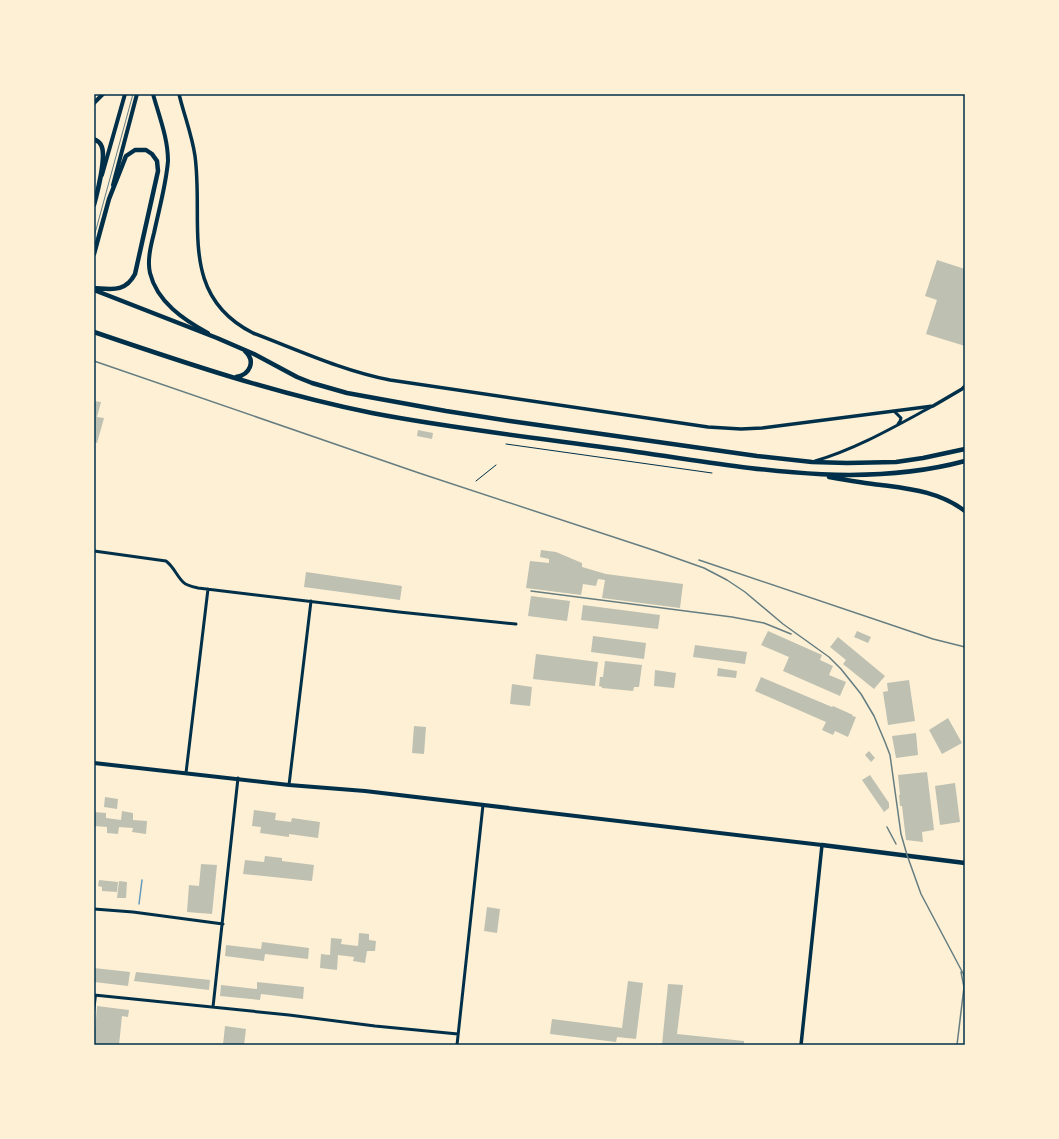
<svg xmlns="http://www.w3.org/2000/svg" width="1059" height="1139" font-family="'DejaVu Sans',sans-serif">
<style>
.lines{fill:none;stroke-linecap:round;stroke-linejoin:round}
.stream{stroke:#669bbc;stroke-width:1.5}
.building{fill:#bec0b2}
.path{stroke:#003049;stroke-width:1}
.pedestrian{stroke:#003049;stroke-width:2}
.minor{stroke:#003049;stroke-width:3}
.tertiary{stroke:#003049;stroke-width:3.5}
.secondary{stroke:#003049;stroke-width:4}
.primary{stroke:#003049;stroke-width:4.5}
.tram{stroke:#657d81;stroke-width:1}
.rail{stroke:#657d81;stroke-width:1.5}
.neatline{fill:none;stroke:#003049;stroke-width:1.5}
</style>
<rect width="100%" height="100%" fill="#fdf0d5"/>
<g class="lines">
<path class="stream" d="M139,904L142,880"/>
</g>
<path class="building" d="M937,260L965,269V346L926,334L937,300L925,296Z
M94,401L101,402L97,417L104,418L97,443L94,442Z
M418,430L433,433L432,439L417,436Z
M541,550L556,552L582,563V567L606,574L683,584L680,608L602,598L605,580L598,579L596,586L583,584L581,595L526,588L530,561L549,563V559L540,557Z
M306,572L402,586L400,600L304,587Z
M531,596L570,601L567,621L528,616Z
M583,605L660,615L658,629L581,620Z
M768,631L822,655L820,660L833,666L829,675L846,682L840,696L783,671L789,657L761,645Z
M857,631L871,637L868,643L854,637Z
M593,636L646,643L644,659L591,652Z
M838,637L885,676L874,689L843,664L846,660L830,647Z
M695,645L747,652L745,664L693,657Z
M536,654L598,662L595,686L533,679Z
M605,661L642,665L639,687H634L633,691L602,688V687L599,686L600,677H603Z
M718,668L737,671L736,678L717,676Z
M655,670L676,673L674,688L654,686Z
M761,677L832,707L833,706L853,715L852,716L856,717L848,737L835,731L833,735L822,730L826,722L755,691Z
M909,680L915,721L888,725L883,692L888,691L887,683Z
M512,684L532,687L530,706L510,704Z
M948,718L962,743L942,754L929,730Z
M414,726L426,727L424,754L412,753Z
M916,733L918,755L896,758L892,736Z
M869,751L875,758L871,762L865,755Z
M927,772L934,830L922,832L923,842L906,840L902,806H900L899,795H900L898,775Z
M870,775L889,803V808L884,812L862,780Z
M955,783L960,822L940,825L935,786Z
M105,797L118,799L117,809L104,807Z
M254,810L276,813L275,820L291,822L292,818L320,822L318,838L289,834V837L260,833L261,827L252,826Z
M122,811L133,813V820L147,821L146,834L132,832L133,828L119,827L118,834L107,833V827L94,826V812L106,813V818L121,820Z
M265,856L282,858V861L314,865L312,881L243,874L245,860L264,862Z
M201,864L217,865L212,914L187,912L189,885L199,886Z
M99,880L118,882L117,892L102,891V887L98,886Z
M119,881L127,882L126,898H117Z
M487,907L500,909L497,933L484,931Z
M359,933L369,934V940L376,941L375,951H367L365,963L353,961L354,957L338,955L337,970L320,968L321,954L330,955L331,938L342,939L341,944L358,946Z
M262,942L309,948L308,959L265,954L264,961L225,956L226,945L261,949Z
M94,968L130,972L128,986L94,982Z
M136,972L210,980L209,990L134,981Z
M628,981L643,983L636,1039L617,1037L616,1042L550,1034L552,1019L622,1028Z
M257,982L304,987L303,999L261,994L260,1000L220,996L221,985L257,989Z
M668,984L683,985L677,1034L744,1041V1045H662Z
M97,1006L129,1010L128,1017L122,1016L119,1045H94Z
M225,1026L246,1029L244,1045H223Z"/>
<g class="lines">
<path class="path" d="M506,444L712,473
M476,481L496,465"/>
<path class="pedestrian" d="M94,1012L96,995"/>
<path class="minor" d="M895,412L901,418L900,421L898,424
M815,461C856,449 894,427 931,407
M94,551L166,561C174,567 176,575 183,582C187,586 193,587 198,588L399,612L516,624
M186,773L208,589
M289,785L311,601
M94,909L133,912L223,924
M94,995L289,1015L375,1026L458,1034
M213,1007L238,778
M457,1045L483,805"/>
<path class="tertiary" d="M179,94C184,115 192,135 195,156C204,223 178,295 253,333C298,350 343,371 390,380L708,427L741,429L762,428L933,406L962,389L965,386
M801,1045L822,845"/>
<path class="secondary" d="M153,94C159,116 168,138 168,161C166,185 159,209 154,233C151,245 147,260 150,273C157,302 184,320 208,333
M94,103L103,94
M102,175L125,94
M113,185L137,94
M94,763L289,785L365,791L822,845"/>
<path class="primary" d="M94,139C97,141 100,142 101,145C107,155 97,194 94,205
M94,254L109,199L126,156L135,150H146L152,154L157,161L158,171L135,274C125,293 111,289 94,288
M94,290L217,338L254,354L297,377L312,383L347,393L446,411L510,421L757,456L812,462L847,463L896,462L923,458L965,449
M94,332C185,363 277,394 372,413C460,430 549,439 637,452C745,467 857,490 965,461
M236,377C250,375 256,361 245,351
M829,477C846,480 863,483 881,485C911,489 940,492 965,511
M822,845L965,863"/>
<path class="tram" d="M94,237L133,94"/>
<path class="rail" d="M94,361L419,473L656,551L704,568L727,580L745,592L783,624L829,657L841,669L861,694L874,716L885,742L890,755L901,834L907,855L921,894L965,977
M699,560L933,639L965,647
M531,591L732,617L764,623L791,634
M887,827L896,844
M957,1045L964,987L961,972"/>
</g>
<rect width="1059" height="1139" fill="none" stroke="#fdf0d5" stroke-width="190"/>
<rect x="95" y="95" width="869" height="949" class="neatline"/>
</svg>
